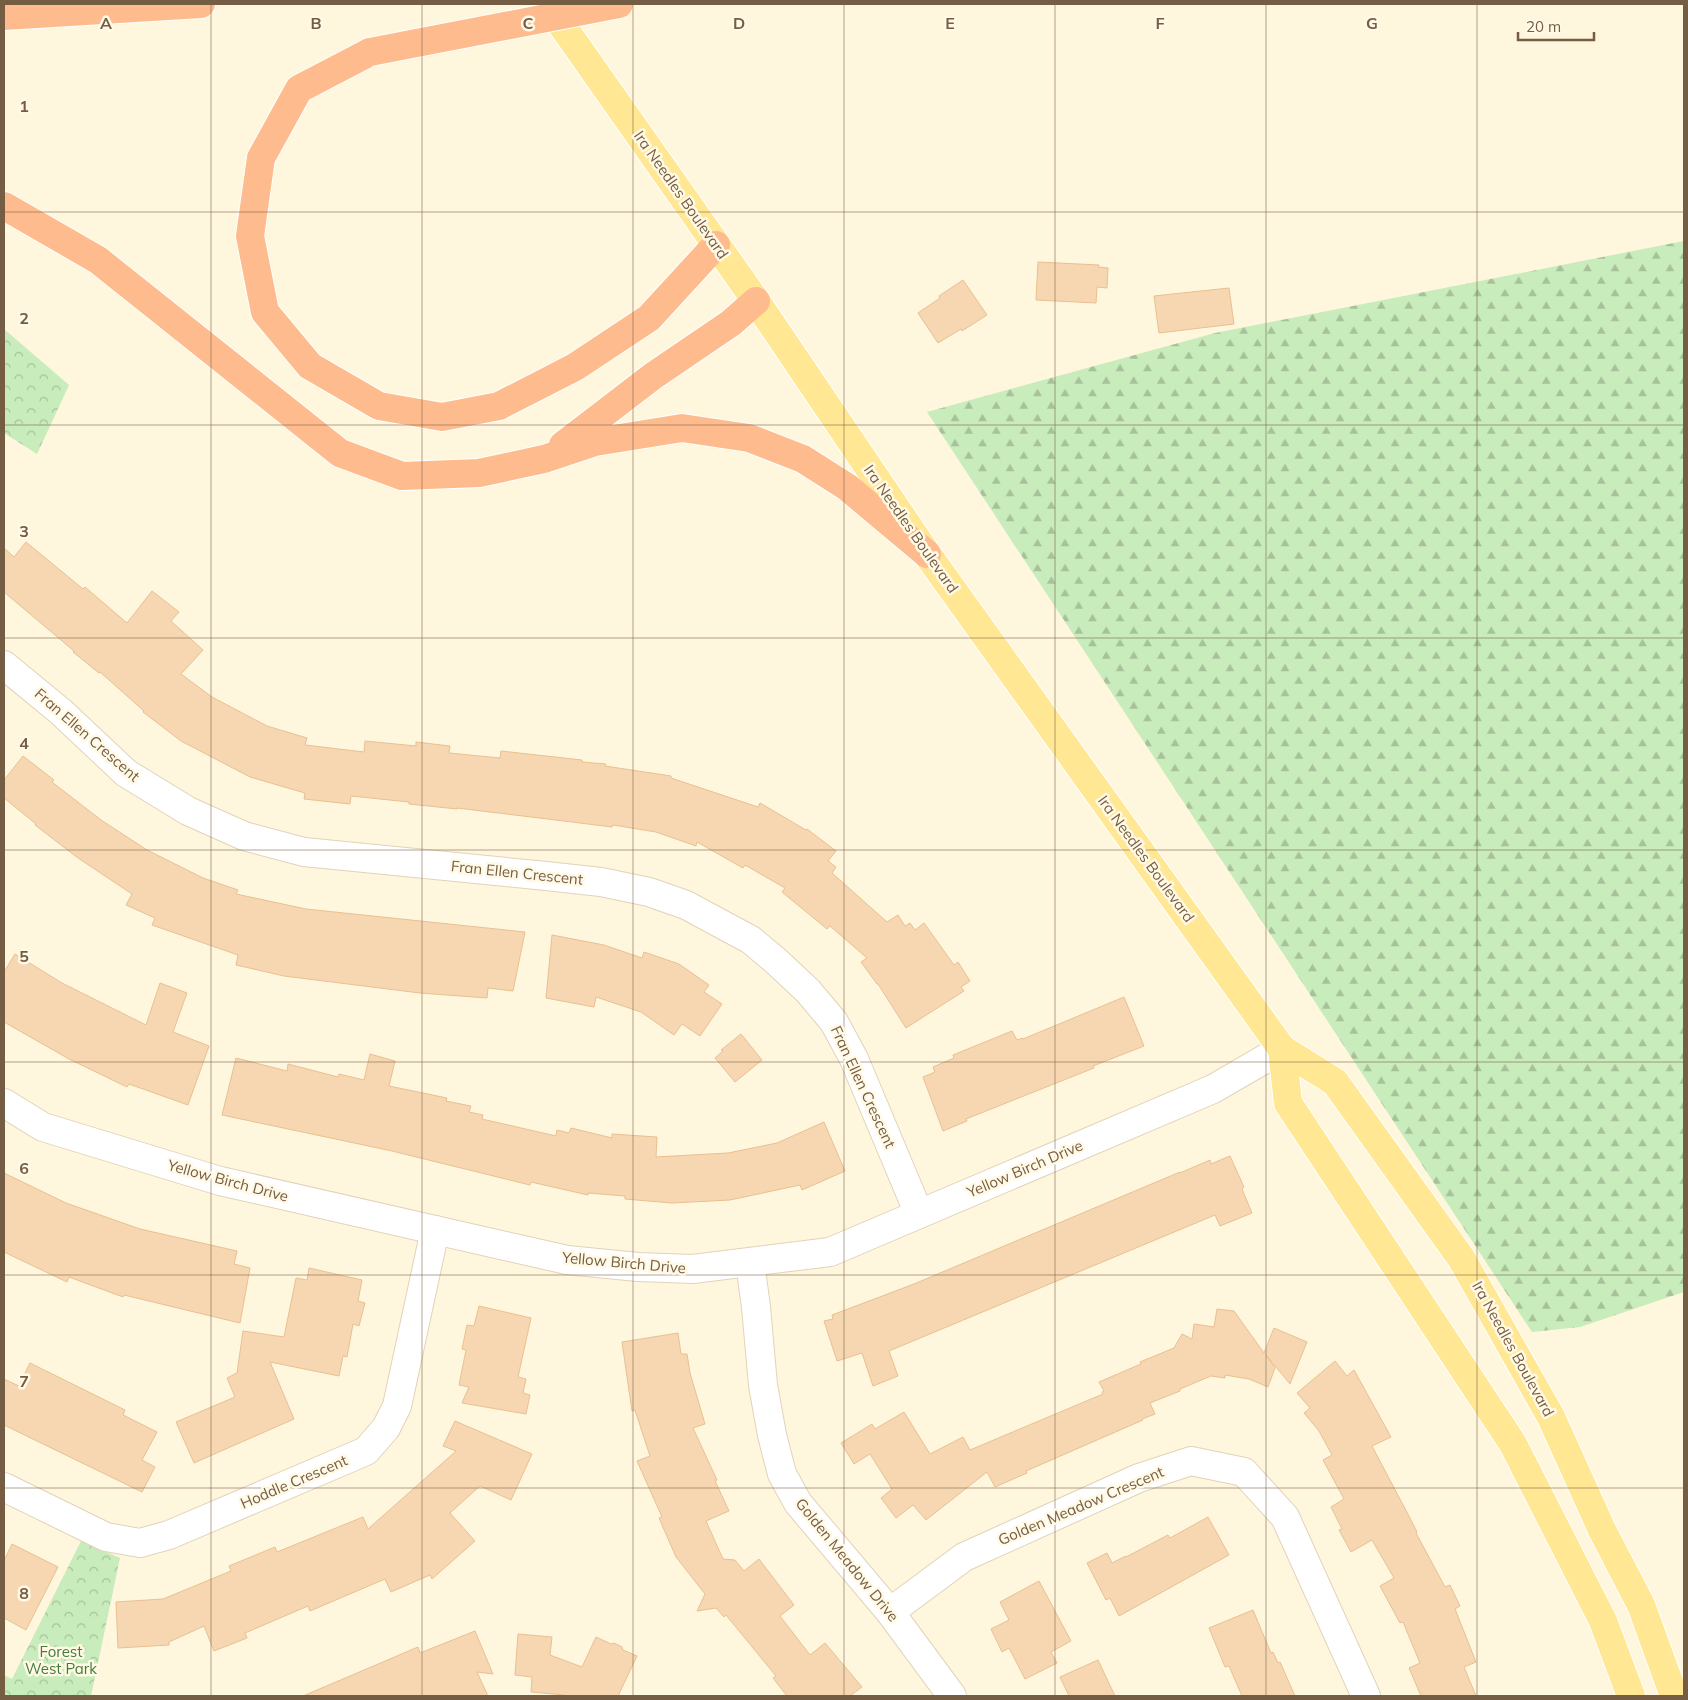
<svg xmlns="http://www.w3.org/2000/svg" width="1688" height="1700" font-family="Mulish,sans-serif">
  <defs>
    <pattern id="forest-firs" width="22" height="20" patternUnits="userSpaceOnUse" patternTransform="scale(1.25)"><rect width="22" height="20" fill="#c8ecbb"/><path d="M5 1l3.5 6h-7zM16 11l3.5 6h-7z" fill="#a7c29a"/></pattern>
    <pattern id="park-crowns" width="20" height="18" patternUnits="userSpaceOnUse" patternTransform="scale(1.25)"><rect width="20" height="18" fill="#c8ecbb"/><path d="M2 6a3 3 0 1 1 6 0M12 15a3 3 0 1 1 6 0" fill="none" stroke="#a7c29a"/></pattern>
  </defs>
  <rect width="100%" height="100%" fill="#fef6dd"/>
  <polygon fill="url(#forest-firs)" points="1684,241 1684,1292 1580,1327 1532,1332 927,412 1215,333"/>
  <g fill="url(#park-crowns)">
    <polygon points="4,329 69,385 37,454 4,433"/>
    <polygon points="81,1541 120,1558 91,1696 4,1696 4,1675 12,1679"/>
  </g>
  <g fill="#f6d7b2" stroke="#e9c092">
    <polygon points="1038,262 1099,265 1098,267 1108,268 1107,288 1097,287 1096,303 1036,300"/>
    <polygon points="963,280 987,315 962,331 961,329 938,343 918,313 940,298 939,296"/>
    <polygon points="1229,288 1234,324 1159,333 1154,296"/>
    <polygon points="26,542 83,589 85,587 127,623 152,591 179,612 171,621 203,650 181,674 212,697 267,726 307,738 305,745 364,752 365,741 416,746 416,742 450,746 449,753 500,758 501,751 582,760 582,762 606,764 605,766 671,776 671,778 758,807 760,803 806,830 807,829 836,851 828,861 836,867 832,873 887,922 898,915 905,926 910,923 915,930 924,923 954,965 958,962 970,981 961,987 964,991 906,1028 878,984 877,984 861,962 867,958 830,926 827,929 782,892 785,888 745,865 743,868 697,842 696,846 656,832 613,825 612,827 572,822 457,808 457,809 409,804 409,802 351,796 350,804 304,799 305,793 250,777 181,741 143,712 144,711 100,672 99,673 73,652 74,651 4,592 4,548 14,557"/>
    <polygon points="23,756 54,780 52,782 101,820 147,850 203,878 238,890 236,894 306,909 525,932 513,991 488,988 487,998 420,993 284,976 236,965 238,955 152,925 155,918 126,905 132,894 78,858 35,825 36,824 4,798 4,780"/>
    <polygon points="552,935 604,945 642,958 644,952 679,964 709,985 704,992 722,1004 700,1036 682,1024 674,1035 641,1012 596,997 594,1007 546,998"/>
    <polygon points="15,954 62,983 146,1025 160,983 187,993 173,1032 209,1046 188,1105 129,1084 127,1087 69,1059 4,1022 4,972"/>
    <polygon points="1124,997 1144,1046 1093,1066 1094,1068 966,1119 967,1121 943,1131 923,1077 935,1072 933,1067 954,1058 953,1055 1012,1031 1017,1040 1023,1038 1023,1039"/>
    <polygon points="741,1034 762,1060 735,1082 715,1058 723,1051 721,1050"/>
    <polygon points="370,1054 395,1061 389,1086 447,1098 446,1101 471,1106 469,1112 483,1115 482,1119 556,1136 557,1130 569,1133 571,1128 612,1138 612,1134 657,1137 656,1157 728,1153 777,1143 824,1122 845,1171 802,1190 800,1185 730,1200 672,1203 625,1199 625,1196 588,1193 588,1195 531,1182 530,1185 392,1151 222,1115 236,1058 287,1071 288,1064 338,1077 339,1074 364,1080"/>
    <polygon points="1230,1156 1244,1187 1242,1189 1252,1213 1220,1226 1215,1215 889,1351 898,1376 873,1386 862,1353 837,1361 824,1321 833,1319 832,1315 914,1284 1180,1172 1180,1173 1210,1160 1211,1164"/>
    <polygon points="4,1173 66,1203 140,1229 237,1251 234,1264 250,1268 240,1323 124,1295 123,1297 69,1277 67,1282 4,1252"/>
    <polygon points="309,1268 362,1280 358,1301 365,1303 359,1326 353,1324 347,1357 343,1356 339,1376 270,1362 294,1419 194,1463 176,1422 235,1397 227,1378 237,1373 243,1331 284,1337 296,1278 307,1280"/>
    <polygon points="479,1306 531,1318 518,1377 526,1379 523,1393 530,1395 526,1414 462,1403 469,1387 459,1385 466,1350 462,1349 467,1325 474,1326"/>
    <polygon points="1217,1309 1234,1311 1264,1353 1274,1328 1307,1342 1290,1384 1266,1355 1275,1368 1268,1387 1249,1379 1225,1375 1225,1378 1211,1376 1180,1389 1180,1391 1150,1403 1155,1414 1142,1419 1143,1420 1026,1471 1027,1473 995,1487 987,1472 926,1520 913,1505 896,1518 881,1498 892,1489 870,1454 854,1464 841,1443 872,1424 875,1429 904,1412 930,1454 963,1437 970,1450 1103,1394 1102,1392 1104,1391 1099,1382 1141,1364 1140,1362 1174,1348 1182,1334 1192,1339 1194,1324 1214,1327"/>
    <polygon points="678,1333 681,1354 687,1354 690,1373 705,1424 693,1428 717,1480 715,1481 729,1511 706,1521 723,1559 735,1560 744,1571 759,1559 794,1605 780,1616 810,1655 825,1643 862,1687 850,1696 787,1696 773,1678 776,1676 726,1615 724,1617 716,1608 697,1611 705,1594 676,1557 659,1518 662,1517 637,1461 650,1456 635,1410 632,1411 622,1342"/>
    <polygon points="1335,1361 1347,1376 1354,1370 1391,1437 1372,1446 1411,1520 1417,1532 1416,1533 1445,1587 1450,1585 1460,1606 1455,1609 1476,1662 1464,1667 1476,1696 1421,1696 1409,1668 1420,1663 1403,1622 1400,1623 1380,1586 1394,1578 1372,1540 1351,1552 1339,1530 1342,1529 1331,1507 1344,1499 1323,1460 1332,1455 1319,1431 1304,1413 1310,1408 1297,1393"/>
    <polygon points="30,1363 125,1410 123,1415 157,1432 142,1460 155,1467 142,1492 4,1425 4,1379 19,1386"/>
    <polygon points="455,1421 532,1454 511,1500 480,1486 450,1513 475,1541 432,1579 430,1575 391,1592 385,1579 310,1611 308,1606 245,1633 247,1638 214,1651 204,1626 169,1642 169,1645 118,1648 116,1602 163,1599 231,1571 229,1566 275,1547 277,1552 363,1517 368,1529 456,1451 443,1446"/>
    <polygon points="1208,1517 1229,1555 1119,1616 1110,1598 1106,1600 1087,1563 1107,1553 1112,1563 1126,1556 1126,1557 1168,1535 1170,1538"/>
    <polygon points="12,1544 58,1567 26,1630 4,1618 4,1561"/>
    <polygon points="1039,1581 1071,1641 1051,1652 1057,1663 1025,1679 1009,1648 1002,1652 991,1629 1009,1620 1000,1602"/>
    <polygon points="1253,1610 1271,1653 1273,1652 1278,1663 1280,1662 1295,1696 1242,1696 1229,1666 1225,1667 1209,1628"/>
    <polygon points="475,1631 493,1674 477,1672 488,1696 303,1696 418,1647 420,1653"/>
    <polygon points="518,1634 552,1637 550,1655 582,1667 596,1637 611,1644 614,1643 622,1647 623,1650 637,1656 618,1696 564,1696 564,1695 531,1692 532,1677 515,1675"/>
    <polygon points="1098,1660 1115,1696 1069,1696 1060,1677"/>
  </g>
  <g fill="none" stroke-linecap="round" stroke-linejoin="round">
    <defs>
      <g id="minor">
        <polyline points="4,665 60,711 126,773 188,811 244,836 304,852 546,876 601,882 649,892 686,905 751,940 776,961 808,991 834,1022 854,1059 919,1214"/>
        <polyline points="4,1103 43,1127 220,1181 567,1260 638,1267 693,1269 830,1252 1213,1089 1282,1049"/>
        <polyline points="750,1263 756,1307 763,1385 772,1435 782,1474 798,1503 890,1612 952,1696"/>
        <polyline points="4,1487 106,1537 140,1543 169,1535 366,1451 386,1428 397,1406 435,1230"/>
        <polyline points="890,1612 964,1557 1139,1478 1191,1461 1244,1472 1285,1517 1366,1696"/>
      </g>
      <g id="major">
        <polyline points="547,4 756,301 927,554 1282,1049 1335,1082 1461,1258 1551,1417 1602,1530 1641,1605 1674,1696"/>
        <polyline points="1282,1049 1288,1103 1513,1444 1603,1621 1631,1696"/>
      </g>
      <g id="highway">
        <polyline points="4,16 201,4"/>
        <polyline points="370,52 299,89 261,158 250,236 265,312 310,366 379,406 442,417 499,406 575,367 649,318 716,245"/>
        <polyline points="4,206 98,260 340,453 402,476 479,473 544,459 595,442 682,428 749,438 803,459 847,487 927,554"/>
        <polyline points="563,445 653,376 731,323 756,301"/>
      </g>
    </defs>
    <use href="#minor" stroke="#e2d3b9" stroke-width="30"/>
    <use href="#major" stroke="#fff" stroke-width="30"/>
    <use href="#highway" stroke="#fff" stroke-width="30"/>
    <use href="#minor" stroke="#fff" stroke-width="28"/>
    <use href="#major" stroke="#ffe793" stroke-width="28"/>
    <use href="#highway" stroke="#febc8e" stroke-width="28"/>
    <defs>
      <polyline id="highway-bridge" points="370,52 619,4"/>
    </defs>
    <use href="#highway-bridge" stroke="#fff" stroke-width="30" stroke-linecap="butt"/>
    <use href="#highway-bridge" stroke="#febc8e" stroke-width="28"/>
  </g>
  <path fill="none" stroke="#755d44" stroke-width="1" stroke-opacity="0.55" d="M211 4V1696M422 4V1696M633 4V1696M844 4V1696M1055 4V1696M1266 4V1696M1477 4V1696M4 212H1684M4 425H1684M4 638H1684M4 850H1684M4 1062H1684M4 1275H1684M4 1488H1684"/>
  <g text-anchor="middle" stroke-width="5" stroke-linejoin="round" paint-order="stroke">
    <g font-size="15" fill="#755d44" stroke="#fff9e5">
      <text transform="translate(681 195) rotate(55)" y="5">Ira Needles Boulevard</text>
      <text transform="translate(911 529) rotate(55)" y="5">Ira Needles Boulevard</text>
      <text transform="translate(87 735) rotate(41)" y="5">Fran Ellen Crescent</text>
      <text transform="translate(1146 859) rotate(54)" y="5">Ira Needles Boulevard</text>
      <text transform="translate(517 873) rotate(6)" y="5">Fran Ellen Crescent</text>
      <text transform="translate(863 1087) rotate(65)" y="5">Fran Ellen Crescent</text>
      <text transform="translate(1025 1169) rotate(-23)" y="5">Yellow Birch Drive</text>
      <text transform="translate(228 1181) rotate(15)" y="5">Yellow Birch Drive</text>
      <text transform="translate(624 1263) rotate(5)" y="5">Yellow Birch Drive</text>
      <text transform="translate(1513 1349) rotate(61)" y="5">Ira Needles Boulevard</text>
      <text transform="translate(294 1482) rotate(-23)" y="5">Hoddle Crescent</text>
      <text transform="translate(1081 1506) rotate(-23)" y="5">Golden Meadow Crescent</text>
      <text transform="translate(847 1560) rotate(51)" y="5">Golden Meadow Drive</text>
    </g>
    <g font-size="15" fill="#447c3b" stroke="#fff9e5">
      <text x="61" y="1657">Forest<tspan x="61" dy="17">West Park</tspan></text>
    </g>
  </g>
  <g font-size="16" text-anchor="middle" font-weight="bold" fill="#755d44" stroke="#fff9e5" stroke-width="5" stroke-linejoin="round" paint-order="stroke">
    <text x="106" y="29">A</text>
    <text x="316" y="29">B</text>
    <text x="528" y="29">C</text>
    <text x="739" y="29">D</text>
    <text x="950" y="29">E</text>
    <text x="1160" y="29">F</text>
    <text x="1372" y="29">G</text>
    <text x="24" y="112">1</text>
    <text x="24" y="324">2</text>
    <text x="24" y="537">3</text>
    <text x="24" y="749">4</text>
    <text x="24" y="962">5</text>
    <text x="24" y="1174">6</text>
    <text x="24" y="1387">7</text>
    <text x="24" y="1599">8</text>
  </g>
  <rect width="1688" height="1700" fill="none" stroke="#755d44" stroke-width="10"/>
  <path d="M1518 32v8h76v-8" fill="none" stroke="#755d44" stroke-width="2.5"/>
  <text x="1526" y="32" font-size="15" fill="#755d44" stroke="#fff9e5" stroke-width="4" paint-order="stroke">20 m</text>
</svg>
